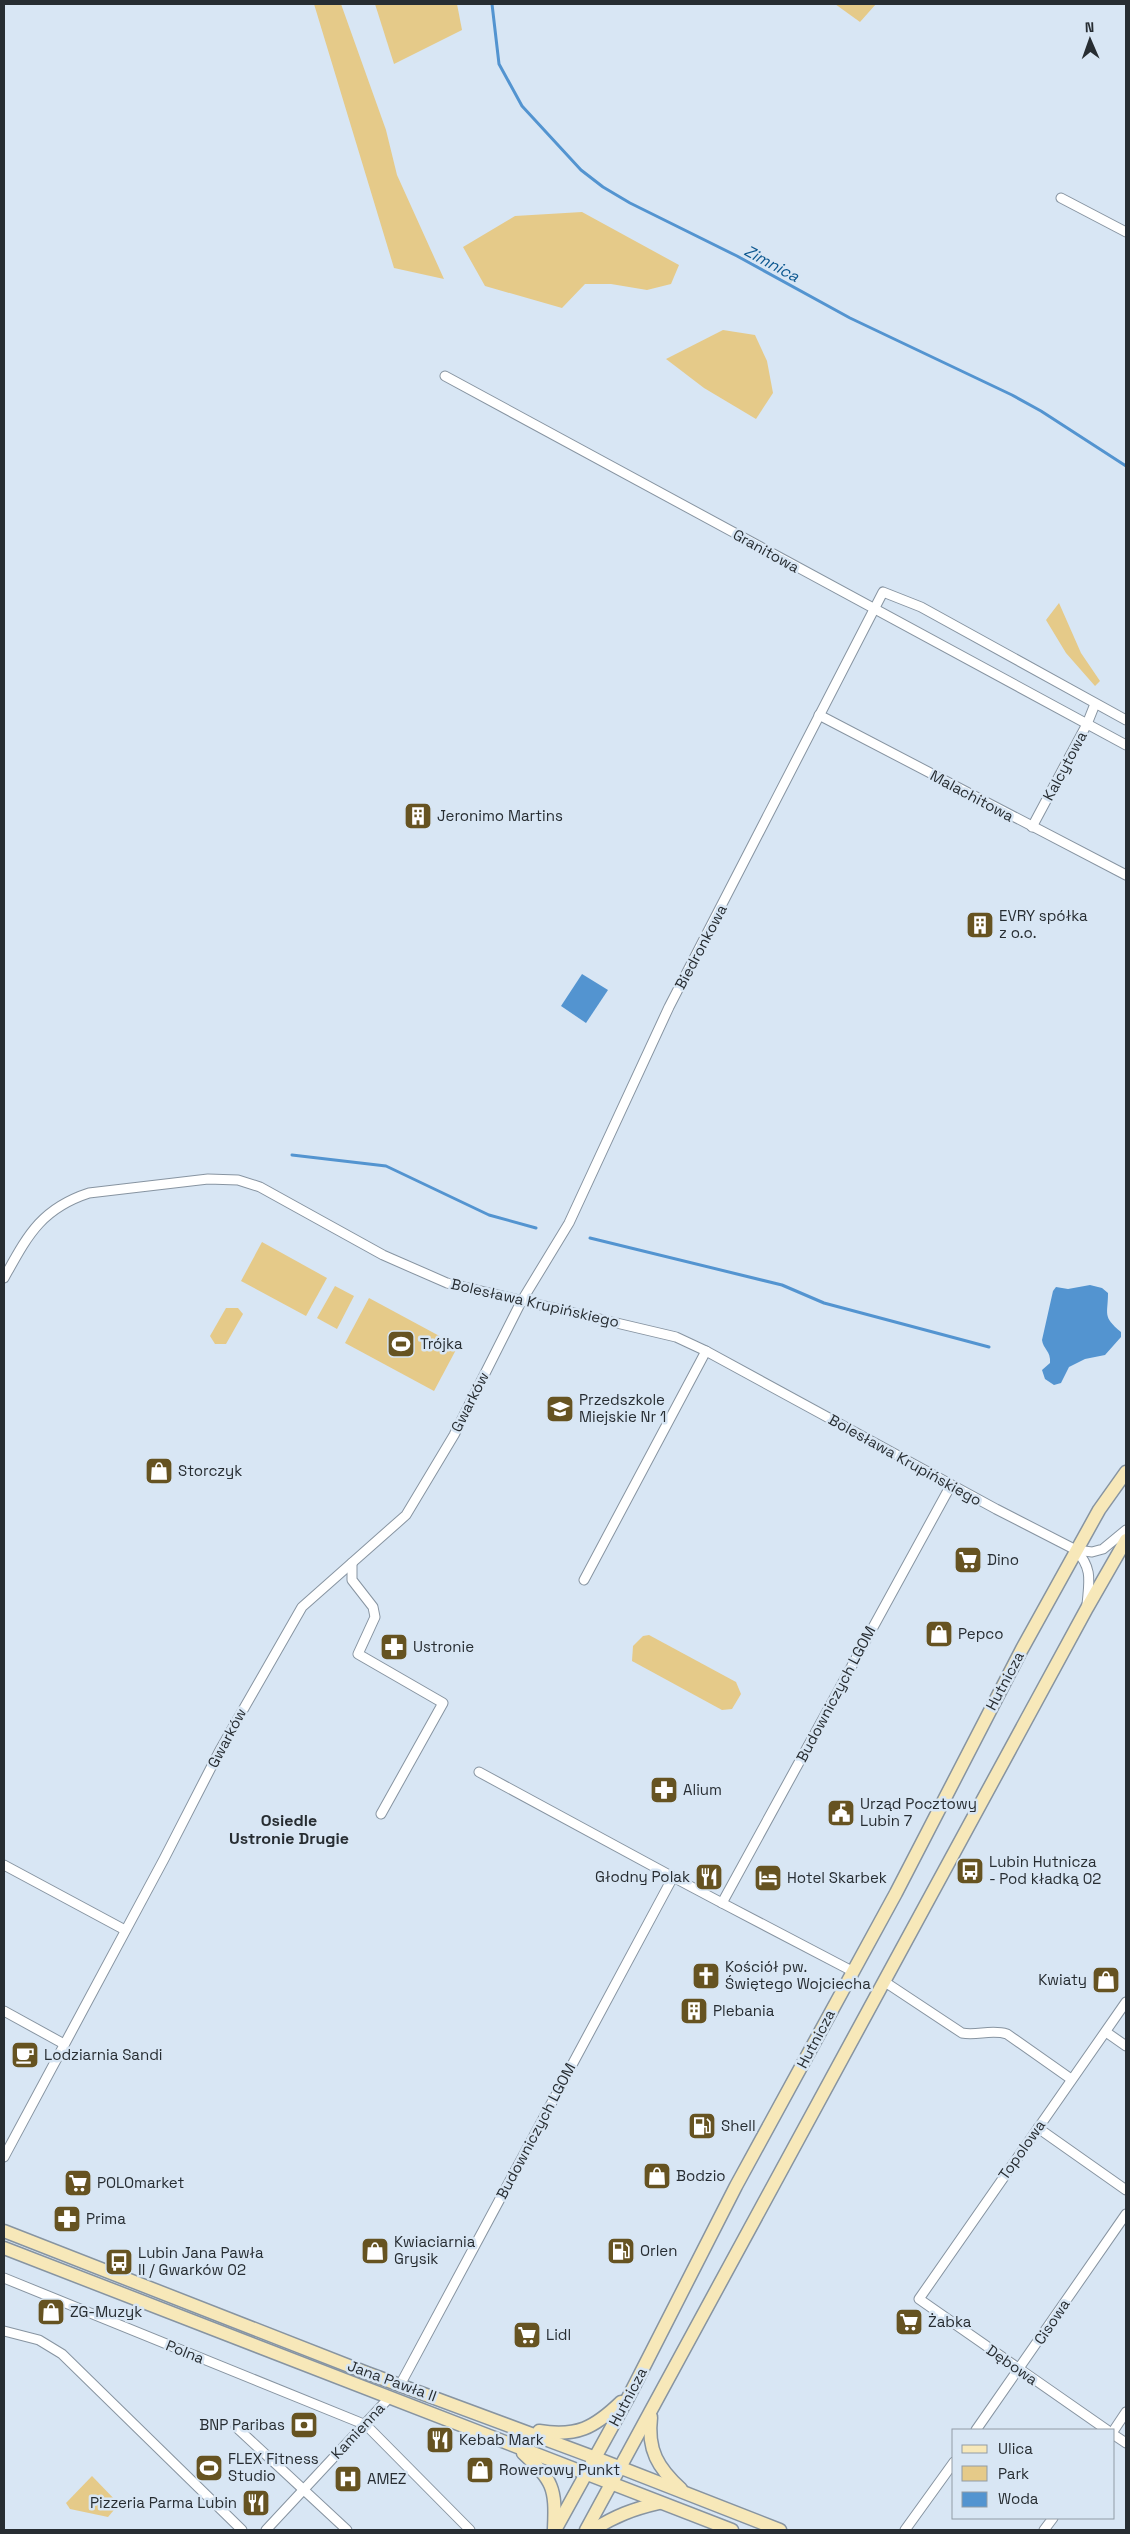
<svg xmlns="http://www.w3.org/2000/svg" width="1130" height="2534" font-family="'Space Grotesk',sans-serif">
  <rect width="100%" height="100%" fill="#d8e6f4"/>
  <g fill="#e5ca89">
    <polygon points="314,4 341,4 386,130 397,175 444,279 394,268"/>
    <polygon points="375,4 457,4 462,30 394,64"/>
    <polygon points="835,4 876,4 860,22"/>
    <polygon points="582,212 679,265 671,284 647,290 611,284 585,284 562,308 485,286 463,247 515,216"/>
    <polygon points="723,330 755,335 767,361 773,393 756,419 704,388 666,359"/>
    <polygon points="1059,603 1081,653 1100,681 1095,686 1066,653 1046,620"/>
    <polygon points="262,1242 327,1278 306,1316 241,1281"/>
    <polygon points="335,1286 354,1296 337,1329 317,1318"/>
    <polygon points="369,1298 458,1346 434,1391 345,1343"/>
    <polygon points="226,1308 238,1308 243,1314 226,1344 215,1344 210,1336"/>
    <polygon points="649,1635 736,1682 741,1694 732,1709 722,1710 632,1661 633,1646 643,1636"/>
    <polygon points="92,2476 119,2504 108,2517 70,2509 66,2503"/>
  </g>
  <g fill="#5394d0">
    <polygon points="582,974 608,990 586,1023 561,1006"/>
    <path d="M1090 1285 1102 1288 1108 1293C1108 1315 1102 1316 1121 1332V1337L1105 1355 1085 1359 1069 1367 1061 1383 1054 1385 1045 1379 1042 1370 1050 1363C1051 1351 1043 1349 1042 1340L1053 1291 1056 1287 1068 1289Z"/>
  </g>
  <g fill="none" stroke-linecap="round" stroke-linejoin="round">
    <g stroke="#5394d0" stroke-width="3">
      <polyline points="492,4 499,64 522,106 581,170 603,187 630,203 737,256 850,318 1012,395 1041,411 1126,466"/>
      <polyline points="292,1155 386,1166 489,1215 536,1228"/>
      <polyline points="590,1238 782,1285 824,1303 989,1347"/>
    </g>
    <defs>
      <g id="street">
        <polyline points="1061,198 1126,232"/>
        <polyline points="445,376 1126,745"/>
        <polyline points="819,715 1126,875"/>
        <polyline points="1032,827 1087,724 1095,704"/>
        <path d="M4 1278C27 1237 40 1209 89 1193L208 1179 238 1180 260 1187 383 1255 447 1283 676 1337 706 1351 996 1509 1076 1550 1092 1552 1103 1549 1126 1530"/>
        <path d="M1076 1550C1093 1569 1089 1581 1087 1605"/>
        <polyline points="352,1563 352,1580 373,1607 375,1617 358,1654 443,1703 381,1814"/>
        <polyline points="584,1580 706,1351"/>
        <polyline points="479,1772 673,1877"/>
        <polyline points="4,1865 125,1930"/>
        <polyline points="722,1903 852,1971"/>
        <path d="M885 1982 962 2033C977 2036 991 2029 1007 2034L1071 2079"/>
        <polyline points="4,2011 64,2044"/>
        <polyline points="1106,2032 1126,2046"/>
        <polyline points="1038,2128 1126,2190"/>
        <polyline points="4,2157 164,1859 220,1750 302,1607 406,1515 454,1435 521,1302 569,1223 669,1007 883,592 921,607 1126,720"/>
        <polyline points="4,2278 366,2425 470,2530"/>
        <polyline points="4,2331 39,2340 62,2354 242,2530"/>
        <polyline points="400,2385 673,1877 722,1903 951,1485"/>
        <polyline points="236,2427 347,2530"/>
        <polyline points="976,2430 1126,2214"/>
        <polyline points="1107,2430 919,2299 1126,2002"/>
        <polyline points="1114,2430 1126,2412"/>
        <polyline points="1114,2435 1126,2443"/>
        <polyline points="266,2530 389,2398"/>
        <polyline points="905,2530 954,2462"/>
        <polyline points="1044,2530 1053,2518"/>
      </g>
      <g id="secondary">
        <polyline points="4,2231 367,2373 596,2458 780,2530"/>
        <polyline points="4,2248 732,2530"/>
        <path d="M651 2417C647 2450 658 2468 681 2489"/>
        <path d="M539 2431C577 2437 594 2428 621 2402"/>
        <path d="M523 2453C553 2481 556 2487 554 2529"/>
        <polyline points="555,2530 629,2396 736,2186 896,1893 1022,1649 1099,1510 1126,1472"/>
        <polyline points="586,2530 1087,1608 1126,1540"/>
        <path d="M593 2530C615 2516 633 2509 659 2503"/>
      </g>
    </defs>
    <use href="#street" stroke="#8794a1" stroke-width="11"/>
    <use href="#secondary" stroke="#8794a1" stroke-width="15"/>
    <use href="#street" stroke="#fff" stroke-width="9"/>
    <use href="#secondary" stroke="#f7e8b9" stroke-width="12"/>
  </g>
  <defs>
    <symbol id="building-square" viewBox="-11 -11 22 22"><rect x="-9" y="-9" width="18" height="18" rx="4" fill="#665321" stroke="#d8e6f4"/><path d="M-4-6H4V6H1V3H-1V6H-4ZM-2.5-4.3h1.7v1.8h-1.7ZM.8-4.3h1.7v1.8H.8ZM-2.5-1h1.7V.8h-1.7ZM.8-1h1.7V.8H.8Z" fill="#fff"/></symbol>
    <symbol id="stadium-square" viewBox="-11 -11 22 22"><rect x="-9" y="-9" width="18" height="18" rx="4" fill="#665321" stroke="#d8e6f4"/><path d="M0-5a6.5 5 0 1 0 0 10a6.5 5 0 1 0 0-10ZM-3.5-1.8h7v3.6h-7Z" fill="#fff"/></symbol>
    <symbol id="school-square" viewBox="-11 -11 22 22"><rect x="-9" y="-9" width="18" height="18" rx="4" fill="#665321" stroke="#d8e6f4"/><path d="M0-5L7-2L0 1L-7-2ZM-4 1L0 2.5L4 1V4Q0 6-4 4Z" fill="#fff"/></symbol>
    <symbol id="shop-square" viewBox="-11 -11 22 22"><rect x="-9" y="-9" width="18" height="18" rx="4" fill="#665321" stroke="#d8e6f4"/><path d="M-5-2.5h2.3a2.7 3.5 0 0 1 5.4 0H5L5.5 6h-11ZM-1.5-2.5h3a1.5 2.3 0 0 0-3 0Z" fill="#fff"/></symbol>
    <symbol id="supermarket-square" viewBox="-11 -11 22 22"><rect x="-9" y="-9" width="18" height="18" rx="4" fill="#665321" stroke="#d8e6f4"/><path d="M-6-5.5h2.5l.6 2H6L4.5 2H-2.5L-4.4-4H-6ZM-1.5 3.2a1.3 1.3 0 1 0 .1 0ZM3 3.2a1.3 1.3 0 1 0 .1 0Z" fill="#fff"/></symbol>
    <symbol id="pharmacy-square" viewBox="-11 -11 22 22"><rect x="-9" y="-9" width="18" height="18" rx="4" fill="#665321" stroke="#d8e6f4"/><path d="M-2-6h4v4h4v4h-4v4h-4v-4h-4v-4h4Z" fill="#fff"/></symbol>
    <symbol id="civic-square" viewBox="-11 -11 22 22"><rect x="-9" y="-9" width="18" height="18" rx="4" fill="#665321" stroke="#d8e6f4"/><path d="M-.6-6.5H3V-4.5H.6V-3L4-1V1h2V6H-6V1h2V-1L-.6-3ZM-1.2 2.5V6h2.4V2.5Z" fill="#fff"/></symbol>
    <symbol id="bus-square" viewBox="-11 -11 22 22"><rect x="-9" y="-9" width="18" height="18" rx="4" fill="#665321" stroke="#d8e6f4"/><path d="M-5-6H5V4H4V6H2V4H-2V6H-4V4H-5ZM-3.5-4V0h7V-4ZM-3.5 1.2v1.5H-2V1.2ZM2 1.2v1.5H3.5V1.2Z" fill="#fff"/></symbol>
    <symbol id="restaurant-square" viewBox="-11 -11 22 22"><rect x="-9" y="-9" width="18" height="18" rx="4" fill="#665321" stroke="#d8e6f4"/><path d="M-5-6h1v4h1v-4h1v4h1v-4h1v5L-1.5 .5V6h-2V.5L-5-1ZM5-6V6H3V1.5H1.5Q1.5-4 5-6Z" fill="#fff"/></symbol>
    <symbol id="hotel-square" viewBox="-11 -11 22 22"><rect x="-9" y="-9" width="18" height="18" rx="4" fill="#665321" stroke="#d8e6f4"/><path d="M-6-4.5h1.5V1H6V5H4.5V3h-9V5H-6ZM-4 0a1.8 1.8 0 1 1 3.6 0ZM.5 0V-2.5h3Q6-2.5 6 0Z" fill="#fff"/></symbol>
    <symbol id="church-square" viewBox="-11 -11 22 22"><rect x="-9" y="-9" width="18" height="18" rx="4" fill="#665321" stroke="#d8e6f4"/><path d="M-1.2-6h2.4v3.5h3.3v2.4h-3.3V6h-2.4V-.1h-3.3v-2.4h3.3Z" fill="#fff"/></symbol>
    <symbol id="cafe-square" viewBox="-11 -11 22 22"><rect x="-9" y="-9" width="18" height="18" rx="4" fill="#665321" stroke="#d8e6f4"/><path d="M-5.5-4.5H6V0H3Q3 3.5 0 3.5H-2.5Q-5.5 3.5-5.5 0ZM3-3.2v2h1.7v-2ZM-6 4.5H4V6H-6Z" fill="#fff"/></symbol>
    <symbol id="fuel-square" viewBox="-11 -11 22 22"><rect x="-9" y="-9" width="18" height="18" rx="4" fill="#665321" stroke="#d8e6f4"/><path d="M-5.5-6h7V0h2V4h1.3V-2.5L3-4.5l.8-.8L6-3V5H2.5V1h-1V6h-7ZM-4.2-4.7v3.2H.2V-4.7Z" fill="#fff"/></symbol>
    <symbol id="bank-square" viewBox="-11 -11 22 22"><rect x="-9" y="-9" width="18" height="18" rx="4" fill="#665321" stroke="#d8e6f4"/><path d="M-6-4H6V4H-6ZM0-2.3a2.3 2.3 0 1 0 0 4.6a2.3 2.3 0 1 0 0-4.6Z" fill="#fff"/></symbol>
    <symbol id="hospital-square" viewBox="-11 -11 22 22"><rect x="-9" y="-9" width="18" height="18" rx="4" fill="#665321" stroke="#d8e6f4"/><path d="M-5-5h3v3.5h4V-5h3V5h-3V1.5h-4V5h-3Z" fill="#fff"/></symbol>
  </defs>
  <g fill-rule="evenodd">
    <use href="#building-square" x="402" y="800" width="32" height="32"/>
    <use href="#building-square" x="964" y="909" width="32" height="32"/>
    <use href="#stadium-square" x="385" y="1328" width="32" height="32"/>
    <use href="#school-square" x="544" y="1393" width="32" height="32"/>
    <use href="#shop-square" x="143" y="1455" width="32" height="32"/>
    <use href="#supermarket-square" x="952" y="1544" width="32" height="32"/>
    <use href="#shop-square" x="923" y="1618" width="32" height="32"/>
    <use href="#pharmacy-square" x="378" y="1631" width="32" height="32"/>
    <use href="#pharmacy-square" x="648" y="1774" width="32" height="32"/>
    <use href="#civic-square" x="825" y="1797" width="32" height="32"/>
    <use href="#bus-square" x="954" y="1855" width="32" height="32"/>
    <use href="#restaurant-square" x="693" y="1861" width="32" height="32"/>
    <use href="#hotel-square" x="752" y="1862" width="32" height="32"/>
    <use href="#church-square" x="690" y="1960" width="32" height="32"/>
    <use href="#shop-square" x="1090" y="1964" width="32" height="32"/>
    <use href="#building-square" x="678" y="1995" width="32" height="32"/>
    <use href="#cafe-square" x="9" y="2039" width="32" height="32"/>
    <use href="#fuel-square" x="686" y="2110" width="32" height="32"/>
    <use href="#shop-square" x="641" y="2160" width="32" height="32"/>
    <use href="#supermarket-square" x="62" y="2167" width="32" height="32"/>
    <use href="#pharmacy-square" x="51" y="2203" width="32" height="32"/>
    <use href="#shop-square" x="359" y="2235" width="32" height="32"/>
    <use href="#fuel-square" x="605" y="2235" width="32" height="32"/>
    <use href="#bus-square" x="103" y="2246" width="32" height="32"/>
    <use href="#shop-square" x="35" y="2296" width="32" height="32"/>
    <use href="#supermarket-square" x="893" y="2306" width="32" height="32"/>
    <use href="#supermarket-square" x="511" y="2319" width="32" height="32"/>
    <use href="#bank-square" x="288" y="2409" width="32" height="32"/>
    <use href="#restaurant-square" x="424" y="2424" width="32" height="32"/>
    <use href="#stadium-square" x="193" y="2452" width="32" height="32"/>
    <use href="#shop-square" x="464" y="2454" width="32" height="32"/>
    <use href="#hospital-square" x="332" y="2463" width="32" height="32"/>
    <use href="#restaurant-square" x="240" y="2487" width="32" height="32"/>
  </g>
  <g text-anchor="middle" stroke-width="5" stroke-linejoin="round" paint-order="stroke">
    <g font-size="15" fill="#272d32" stroke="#d8e6f4">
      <text transform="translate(766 551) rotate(29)" y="5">Granitowa</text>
      <text transform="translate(1065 766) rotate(-62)" y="5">Kalcytowa</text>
      <text transform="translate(972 796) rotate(28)" y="5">Malachitowa</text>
      <text transform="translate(701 947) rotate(-62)" y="5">Biedronkowa</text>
      <text transform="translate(535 1303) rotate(13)" y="5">Bolesława Krupińskiego</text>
      <text transform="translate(470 1402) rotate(-63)" y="5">Gwarków</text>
      <text transform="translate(905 1460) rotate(29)" y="5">Bolesława Krupińskiego</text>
      <text transform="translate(1005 1681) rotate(-62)" y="5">Hutnicza</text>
      <text transform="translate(836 1694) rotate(-62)" y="5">Budowniczych LGOM</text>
      <text transform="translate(227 1738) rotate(-62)" y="5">Gwarków</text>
      <text transform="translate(816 2039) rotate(-62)" y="5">Hutnicza</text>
      <text transform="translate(536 2131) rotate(-62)" y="5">Budowniczych LGOM</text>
      <text transform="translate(1022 2150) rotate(-55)" y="5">Topolowa</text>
      <text transform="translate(1052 2322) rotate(-56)" y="5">Cisowa</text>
      <text transform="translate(185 2352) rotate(22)" y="5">Polna</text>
      <text transform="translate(1012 2365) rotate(35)" y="5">Dębowa</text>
      <text transform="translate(392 2381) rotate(20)" y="5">Jana Pawła II</text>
      <text transform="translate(628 2397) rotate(-62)" y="5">Hutnicza</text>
      <text transform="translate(358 2431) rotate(-47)" y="5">Kamienna</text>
    </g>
    <g font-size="15" fill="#272d32" stroke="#d8e6f4" text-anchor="start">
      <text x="437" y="821">Jeronimo Martins</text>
      <text x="999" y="921">EVRY spółka<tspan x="999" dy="17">z o.o.</tspan></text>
      <text x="420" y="1349">Trójka</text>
      <text x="579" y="1405">Przedszkole<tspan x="579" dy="17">Miejskie Nr 1</tspan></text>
      <text x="178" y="1476">Storczyk</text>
      <text x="987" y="1565">Dino</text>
      <text x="958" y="1639">Pepco</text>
      <text x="413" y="1652">Ustronie</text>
      <text x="683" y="1795">Alium</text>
      <text x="860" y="1809">Urząd Pocztowy<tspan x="860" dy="17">Lubin 7</tspan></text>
      <text x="989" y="1867">Lubin Hutnicza<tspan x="989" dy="17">- Pod kładką 02</tspan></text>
      <text x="690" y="1882" text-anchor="end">Głodny Polak</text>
      <text x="787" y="1883">Hotel Skarbek</text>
      <text x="725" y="1972">Kościół pw.<tspan x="725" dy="17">Świętego Wojciecha</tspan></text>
      <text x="1087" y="1985" text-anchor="end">Kwiaty</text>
      <text x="713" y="2016">Plebania</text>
      <text x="44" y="2060">Lodziarnia Sandi</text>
      <text x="721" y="2131">Shell</text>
      <text x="676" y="2181">Bodzio</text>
      <text x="97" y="2188">POLOmarket</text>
      <text x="86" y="2224">Prima</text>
      <text x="394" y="2247">Kwiaciarnia<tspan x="394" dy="17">Grysik</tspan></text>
      <text x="640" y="2256">Orlen</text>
      <text x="138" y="2258">Lubin Jana Pawła<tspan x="138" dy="17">II / Gwarków 02</tspan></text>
      <text x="70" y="2317">ZG-Muzyk</text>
      <text x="928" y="2327">Żabka</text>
      <text x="546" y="2340">Lidl</text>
      <text x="285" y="2430" text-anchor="end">BNP Paribas</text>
      <text x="459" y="2445">Kebab Mark</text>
      <text x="228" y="2464">FLEX Fitness<tspan x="228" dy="17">Studio</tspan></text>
      <text x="499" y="2475">Rowerowy Punkt</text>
      <text x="367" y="2484">AMEZ</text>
      <text x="237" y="2508" text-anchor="end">Pizzeria Parma Lubin</text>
    </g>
    <g font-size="16" font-style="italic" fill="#0d5890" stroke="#d8e6f4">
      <text transform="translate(772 263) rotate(28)" y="6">Zimnica</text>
    </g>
    <g font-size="16" font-weight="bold" fill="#272d32" stroke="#d8e6f4">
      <text x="289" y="1826">Osiedle<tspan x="289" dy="18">Ustronie Drugie</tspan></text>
    </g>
  </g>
  <rect width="1130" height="2534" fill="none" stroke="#272d32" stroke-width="10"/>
  <rect x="952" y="2429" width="162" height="90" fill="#d8e6f4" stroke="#919ca6"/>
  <rect x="962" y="2445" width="25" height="8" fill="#f7e8b9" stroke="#919ca6"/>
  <text x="998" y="2454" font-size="15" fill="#272d32">Ulica</text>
  <rect x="962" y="2466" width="25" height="15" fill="#e5ca89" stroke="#919ca6"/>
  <text x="998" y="2479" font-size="15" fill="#272d32">Park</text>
  <rect x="962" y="2492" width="25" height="15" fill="#5394d0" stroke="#919ca6"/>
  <text x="998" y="2504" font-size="15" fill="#272d32">Woda</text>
  <g transform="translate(1090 40) rotate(358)" stroke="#d8e6f4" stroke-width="4" paint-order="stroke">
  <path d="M0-4L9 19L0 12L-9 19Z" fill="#272d32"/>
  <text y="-8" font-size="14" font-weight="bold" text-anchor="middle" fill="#272d32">N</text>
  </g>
</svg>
